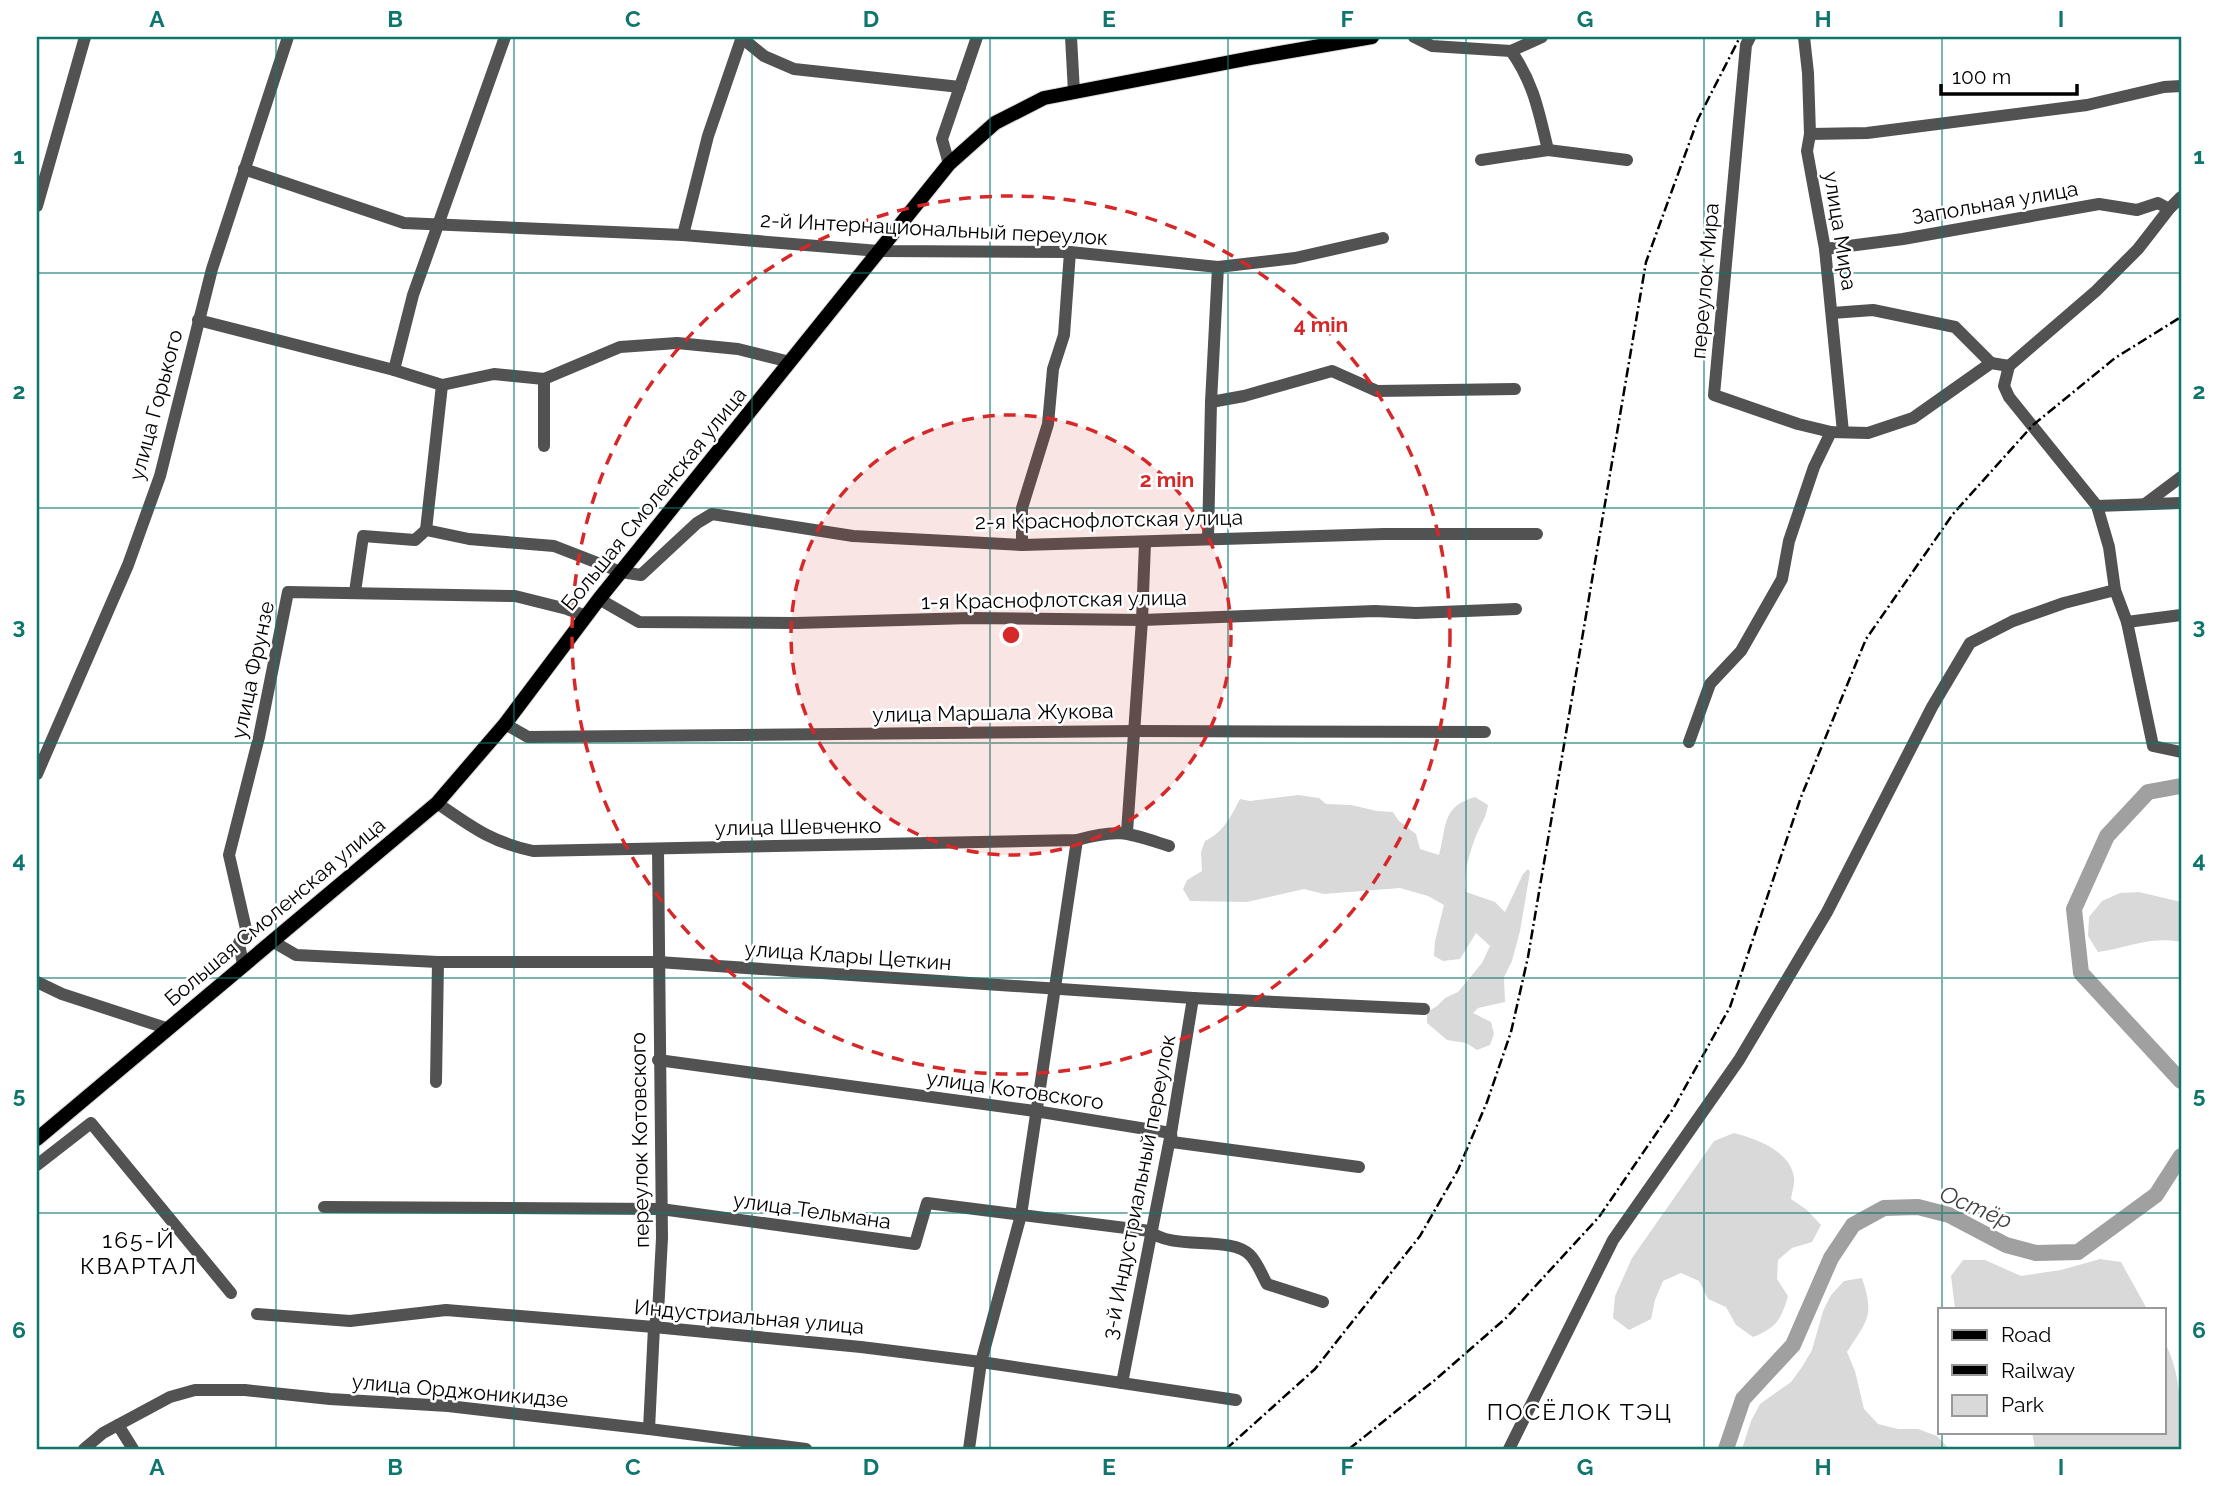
<svg xmlns="http://www.w3.org/2000/svg" width="2218" height="1486" font-family="Raleway,sans-serif">
  <rect width="100%" height="100%" fill="#fff"/>
  <g fill="#d9d9d9">
    <path d="M1298 795 1319 798 1326 804 1351 805 1377 811 1393 812 1398 820 1416 834 1420 849 1439 855C1447 826 1441 807 1475 797L1488 805C1486 816 1483 821 1478 831 1471 847 1462 876 1466 892L1495 902 1505 912 1523 874 1528 869 1530 872 1520 931 1512 961 1504 977 1505 1002 1478 1008 1473 1013 1491 1022 1494 1034 1490 1045 1477 1050 1466 1043 1447 1040 1427 1023V1012L1437 1006 1445 998 1458 992 1482 963 1490 946 1476 933 1460 959 1443 961 1434 956 1435 941 1444 905 1428 896 1400 888 1324 894 1304 889 1247 902 1190 901 1183 889 1187 880 1202 871 1201 852 1205 841C1224 832 1231 816 1240 799L1250 801Z"/>
    <path d="M2139 892 2181 902V942C2151 936 2128 948 2098 952L2088 936 2089 917 2102 901 2120 893Z"/>
    <path d="M1734 1133C1757 1139 1790 1151 1794 1177 1795 1184 1792 1192 1791 1199L1807 1210 1821 1225 1812 1242 1792 1248 1778 1260 1777 1279 1788 1296C1781 1320 1776 1328 1753 1337L1736 1325 1726 1307 1708 1299 1699 1281 1681 1273 1663 1281 1655 1300 1651 1319 1629 1330 1613 1318 1615 1296 1632 1258 1714 1141Z"/>
    <polygon points="2100,1259 2121,1262 2147,1309 1955,1309 1951,1276 1963,1260 1985,1260 2021,1276 2061,1270"/>
    <path d="M1862 1278C1875 1317 1867 1320 1847 1352L1855 1371 1864 1409 1878 1424 1898 1429H1918L1937 1436 1949 1449H1742L1751 1421 1760 1404 1791 1382 1802 1367 1812 1350 1823 1311 1831 1295 1844 1281Z"/>
    <path d="M2164 1341C2182 1374 2181 1412 2181 1449H2035L2032 1432H2164Z"/>
  </g>
  <g fill="none" stroke-linecap="round" stroke-linejoin="round">
    <g stroke="#a0a0a0" stroke-width="16">
      <polyline points="2181,786 2148,792 2107,836 2074,909 2081,973 2181,1081"/>
      <polyline points="1726,1449 1743,1399 1793,1345 1831,1258 1853,1225 1884,1208 1918,1207 1949,1215 2006,1245 2036,1253 2078,1252 2156,1195 2181,1156"/>
    </g>
    <defs>
      <polyline id="major" points="37,1139 437,803 505,724 599,599 949,164 995,123 1044,98 1251,58 1372,37"/>
    </defs>
    <use href="#major" stroke="#dbdbdb" stroke-width="16"/>
    <g stroke="#525252" stroke-width="12">
      <polyline points="1071,37 1074,92"/>
      <polyline points="1414,37 1432,46 1511,51 1542,37"/>
      <polyline points="1750,37 1746,45 1714,395 1798,424 1831,432 1868,433 1913,418 1991,363 2009,366"/>
      <polyline points="1804,37 1808,73 1810,134 1807,151 1825,249 1843,432"/>
      <polyline points="742,38 764,56 794,69 960,87"/>
      <path d="M1511 51C1534 83 1539 113 1548 150"/>
      <polyline points="1810,134 1867,133 2087,105 2164,87 2181,86"/>
      <polyline points="1481,160 1548,150 1627,160"/>
      <polyline points="949,164 942,139 977,37"/>
      <polyline points="244,169 404,223 683,235 879,251 1070,252 1218,267 1295,258 1383,238"/>
      <polyline points="2181,197 2169,209 2138,249 2096,291 2009,366 2004,386 2009,397 2097,506 2109,547 2115,590 2127,622 2153,746 2181,752"/>
      <polyline points="37,206 85,37"/>
      <polyline points="683,235 708,136 742,37"/>
      <polyline points="1825,249 1903,239 2099,204 2137,210 2158,203 2169,209"/>
      <polyline points="1832,313 1873,310 1955,327 1991,363"/>
      <polyline points="198,320 394,370 442,385 494,374 544,379 620,347 677,343 738,349 790,362"/>
      <polyline points="394,370 413,295 505,37"/>
      <polyline points="544,379 544,446"/>
      <polyline points="1211,402 1244,396 1332,371 1377,391 1515,389"/>
      <polyline points="2145,504 2181,477"/>
      <polyline points="2097,506 2181,503"/>
      <polyline points="426,530 442,385"/>
      <polyline points="1208,539 1211,402 1218,267"/>
      <polyline points="1022,545 1022,508 1048,424 1053,369 1064,335 1070,252"/>
      <polyline points="355,592 363,536 415,540 426,530 469,539 554,546 621,572 641,575 697,523 712,514 853,536 1022,545 1384,534 1537,534"/>
      <polyline points="599,599 639,622 796,623 971,618 1142,620 1375,611 1416,613 1516,609"/>
      <polyline points="2127,622 2181,615"/>
      <polyline points="505,724 528,737 1135,731 1485,732"/>
      <polyline points="1689,742 1710,684 1741,651 1782,579 1789,541 1814,467 1831,432"/>
      <polyline points="37,774 128,565 160,476 212,269 288,37"/>
      <path d="M437 803C472 827 491 842 533 851L1077 840C1120 828 1128 833 1169 846"/>
      <polyline points="1127,832 1142,620 1145,543"/>
      <polyline points="272,941 296,955 438,962 658,962 1193,998 1424,1009"/>
      <polyline points="243,965 239,943 246,929 229,855 259,737 288,592 515,596 567,609 586,616"/>
      <polyline points="37,982 62,994 169,1029"/>
      <polyline points="658,1060 1035,1111 1171,1133 1172,1142 1359,1167"/>
      <polyline points="436,1082 438,962"/>
      <polyline points="37,1165 91,1123 231,1293"/>
      <path d="M324 1207 661 1209 915 1244 927 1203 1150 1231C1171 1251 1231 1235 1250 1255 1257 1262 1262 1275 1267 1284L1323 1302"/>
      <polyline points="257,1314 350,1321 446,1310 654,1327 861,1347 981,1362 1236,1400"/>
      <polyline points="1122,1383 1171,1133 1193,998"/>
      <polyline points="118,1425 133,1449"/>
      <polyline points="649,1429 654,1327 658,1313 662,1238 658,849"/>
      <polyline points="84,1449 103,1433 170,1397 195,1390 245,1390 330,1399 448,1406 649,1429 806,1449"/>
      <polyline points="969,1449 981,1362 1021,1215 1077,840"/>
      <polyline points="1509,1449 1613,1240 1739,1060 1827,912 1932,707 1970,643 2013,621 2064,603 2115,590"/>
    </g>
    <use href="#major" stroke="#000" stroke-width="14"/>
    <g stroke="#000" stroke-width="2.5" stroke-dasharray="10 3.5 2 3.5" stroke-linecap="butt">
      <polyline points="1226,1449 1315,1369 1420,1236 1458,1170 1487,1102 1511,1032 1528,957 1646,262 1698,119 1740,37"/>
      <polyline points="1349,1449 1435,1380 1506,1318 1599,1217 1673,1109 1730,1007 1801,797 1866,639 1953,514 2033,425 2115,358 2181,317"/>
    </g>
  </g>
  <path fill="none" stroke="#0f766e" stroke-width="2" stroke-opacity="0.55" d="M276 37V1449M514 37V1449M752 37V1449M990 37V1449M1228 37V1449M1466 37V1449M1704 37V1449M1942 37V1309M37 273H2181M37 508H2181M37 743H2181M37 978H2181M37 1213H2181M1942 1432V1449"/>
  <circle cx="1011" cy="635" r="220" fill="#d62828" fill-opacity=".12"/>
  <g fill="none" stroke="#d62828" stroke-width="3.5" stroke-dasharray="12 9">
    <circle cx="1011" cy="635" r="220"/>
    <circle cx="1011" cy="635" r="439"/>
  </g>
  <g text-anchor="middle" stroke-width="5" stroke-linejoin="round" paint-order="stroke">
    <g font-size="21" fill="#000" stroke="#fff">
      <text transform="translate(1995 203) rotate(-10)" y="7">Запольная улица</text>
      <text transform="translate(934 229) rotate(3)" y="7">2-й Интернациональный переулок</text>
      <text transform="translate(1840 231) rotate(81)" y="7">улица Мира</text>
      <text transform="translate(1705 281) rotate(-85)" y="7">переулок Мира</text>
      <text transform="translate(156 405) rotate(-75)" y="7">улица Горького</text>
      <text transform="translate(654 499) rotate(-51)" y="7">Большая Смоленская улица</text>
      <text transform="translate(1109 520) rotate(-1)" y="7">2-я Краснофлотская улица</text>
      <text transform="translate(1054 600) rotate(-1)" y="7">1-я Краснофлотская улица</text>
      <text transform="translate(253 670) rotate(-78)" y="7">улица Фрунзе</text>
      <text transform="translate(993 713) rotate(-1)" y="7">улица Маршала Жукова</text>
      <text transform="translate(798 827) rotate(-1)" y="7">улица Шевченко</text>
      <text transform="translate(275 912) rotate(-40)" y="7">Большая Смоленская улица</text>
      <text transform="translate(848 956) rotate(4)" y="7">улица Клары Цеткин</text>
      <text transform="translate(1015 1090) rotate(8)" y="7">улица Котовского</text>
      <text transform="translate(640 1140) rotate(-91)" y="7">переулок Котовского</text>
      <text transform="translate(1139 1187) rotate(-79)" y="7">3-й Индустриальный переулок</text>
      <text transform="translate(812 1211) rotate(8)" y="7">улица Тельмана</text>
      <text transform="translate(749 1317) rotate(5)" y="7">Индустриальная улица</text>
      <text transform="translate(460 1391) rotate(5)" y="7">улица Орджоникидзе</text>
    </g>
    <g font-size="23" font-style="italic" fill="#414141" stroke="#fff">
      <text transform="translate(1976 1207) rotate(23)" y="8">Остёр</text>
    </g>
    <g font-size="23" letter-spacing="2" fill="#000" stroke="#fff">
      <text x="139" y="1248">165-Й<tspan x="139" dy="26">КВАРТАЛ</tspan></text>
      <text x="1580" y="1420">ПОСЁЛОК ТЭЦ</text>
    </g>
  </g>
  <circle cx="1011" cy="635" r="10" fill="#d62828" stroke="#fff" stroke-width="3.5"/>
  <g font-size="21" text-anchor="middle" font-weight="bold" fill="#d62828" stroke="#fff" stroke-width="5" stroke-linejoin="round" paint-order="stroke">
    <text x="1321" y="332">4 min</text>
    <text x="1167" y="487">2 min</text>
  </g>
  <rect width="2218" height="1486" fill="none" stroke="#ffffff" stroke-width="77"/>
  <rect x="1938" y="1308" width="228" height="126" fill="#ffffff" stroke="#999999" stroke-width="2"/>
  <rect x="1952" y="1330" width="35" height="10" fill="#000000" stroke="#999999" stroke-width="2"/>
  <text x="2001" y="1342" font-size="21" fill="#000000">Road</text>
  <rect x="1952" y="1365" width="35" height="10" fill="#000000" stroke="#999999" stroke-width="2"/>
  <text x="2001" y="1378" font-size="21" fill="#000000">Railway</text>
  <rect x="1952" y="1395" width="35" height="21" fill="#d9d9d9" stroke="#999999" stroke-width="2"/>
  <text x="2001" y="1412" font-size="21" fill="#000000">Park</text>
  <path d="M1941 84v10h136v-10" fill="none" stroke="#000000" stroke-width="3.5"/>
  <text x="1952" y="84" font-size="21" fill="#000000" stroke="#ffffff" stroke-width="5" paint-order="stroke">100 m</text>
  <rect x="38" y="38" width="2142" height="1410" fill="none" stroke="#0f766e" stroke-width="2.5"/>
  <g font-size="23" text-anchor="middle" font-weight="bold" fill="#0f766e">
    <text x="157" y="27">A</text>
    <text x="395" y="27">B</text>
    <text x="633" y="27">C</text>
    <text x="871" y="27">D</text>
    <text x="1109" y="27">E</text>
    <text x="1347" y="27">F</text>
    <text x="1585" y="27">G</text>
    <text x="1823" y="27">H</text>
    <text x="2061" y="27">I</text>
    <text x="19" y="164">1</text>
    <text x="2199" y="164">1</text>
    <text x="19" y="399">2</text>
    <text x="2199" y="399">2</text>
    <text x="19" y="634">3</text>
    <text x="2199" y="634">3</text>
    <text x="19" y="868">4</text>
    <text x="2199" y="868">4</text>
    <text x="19" y="1103">5</text>
    <text x="2199" y="1103">5</text>
    <text x="19" y="1338">6</text>
    <text x="2199" y="1338">6</text>
    <text x="157" y="1475">A</text>
    <text x="395" y="1475">B</text>
    <text x="633" y="1475">C</text>
    <text x="871" y="1475">D</text>
    <text x="1109" y="1475">E</text>
    <text x="1347" y="1475">F</text>
    <text x="1585" y="1475">G</text>
    <text x="1823" y="1475">H</text>
    <text x="2061" y="1475">I</text>
  </g>
</svg>
